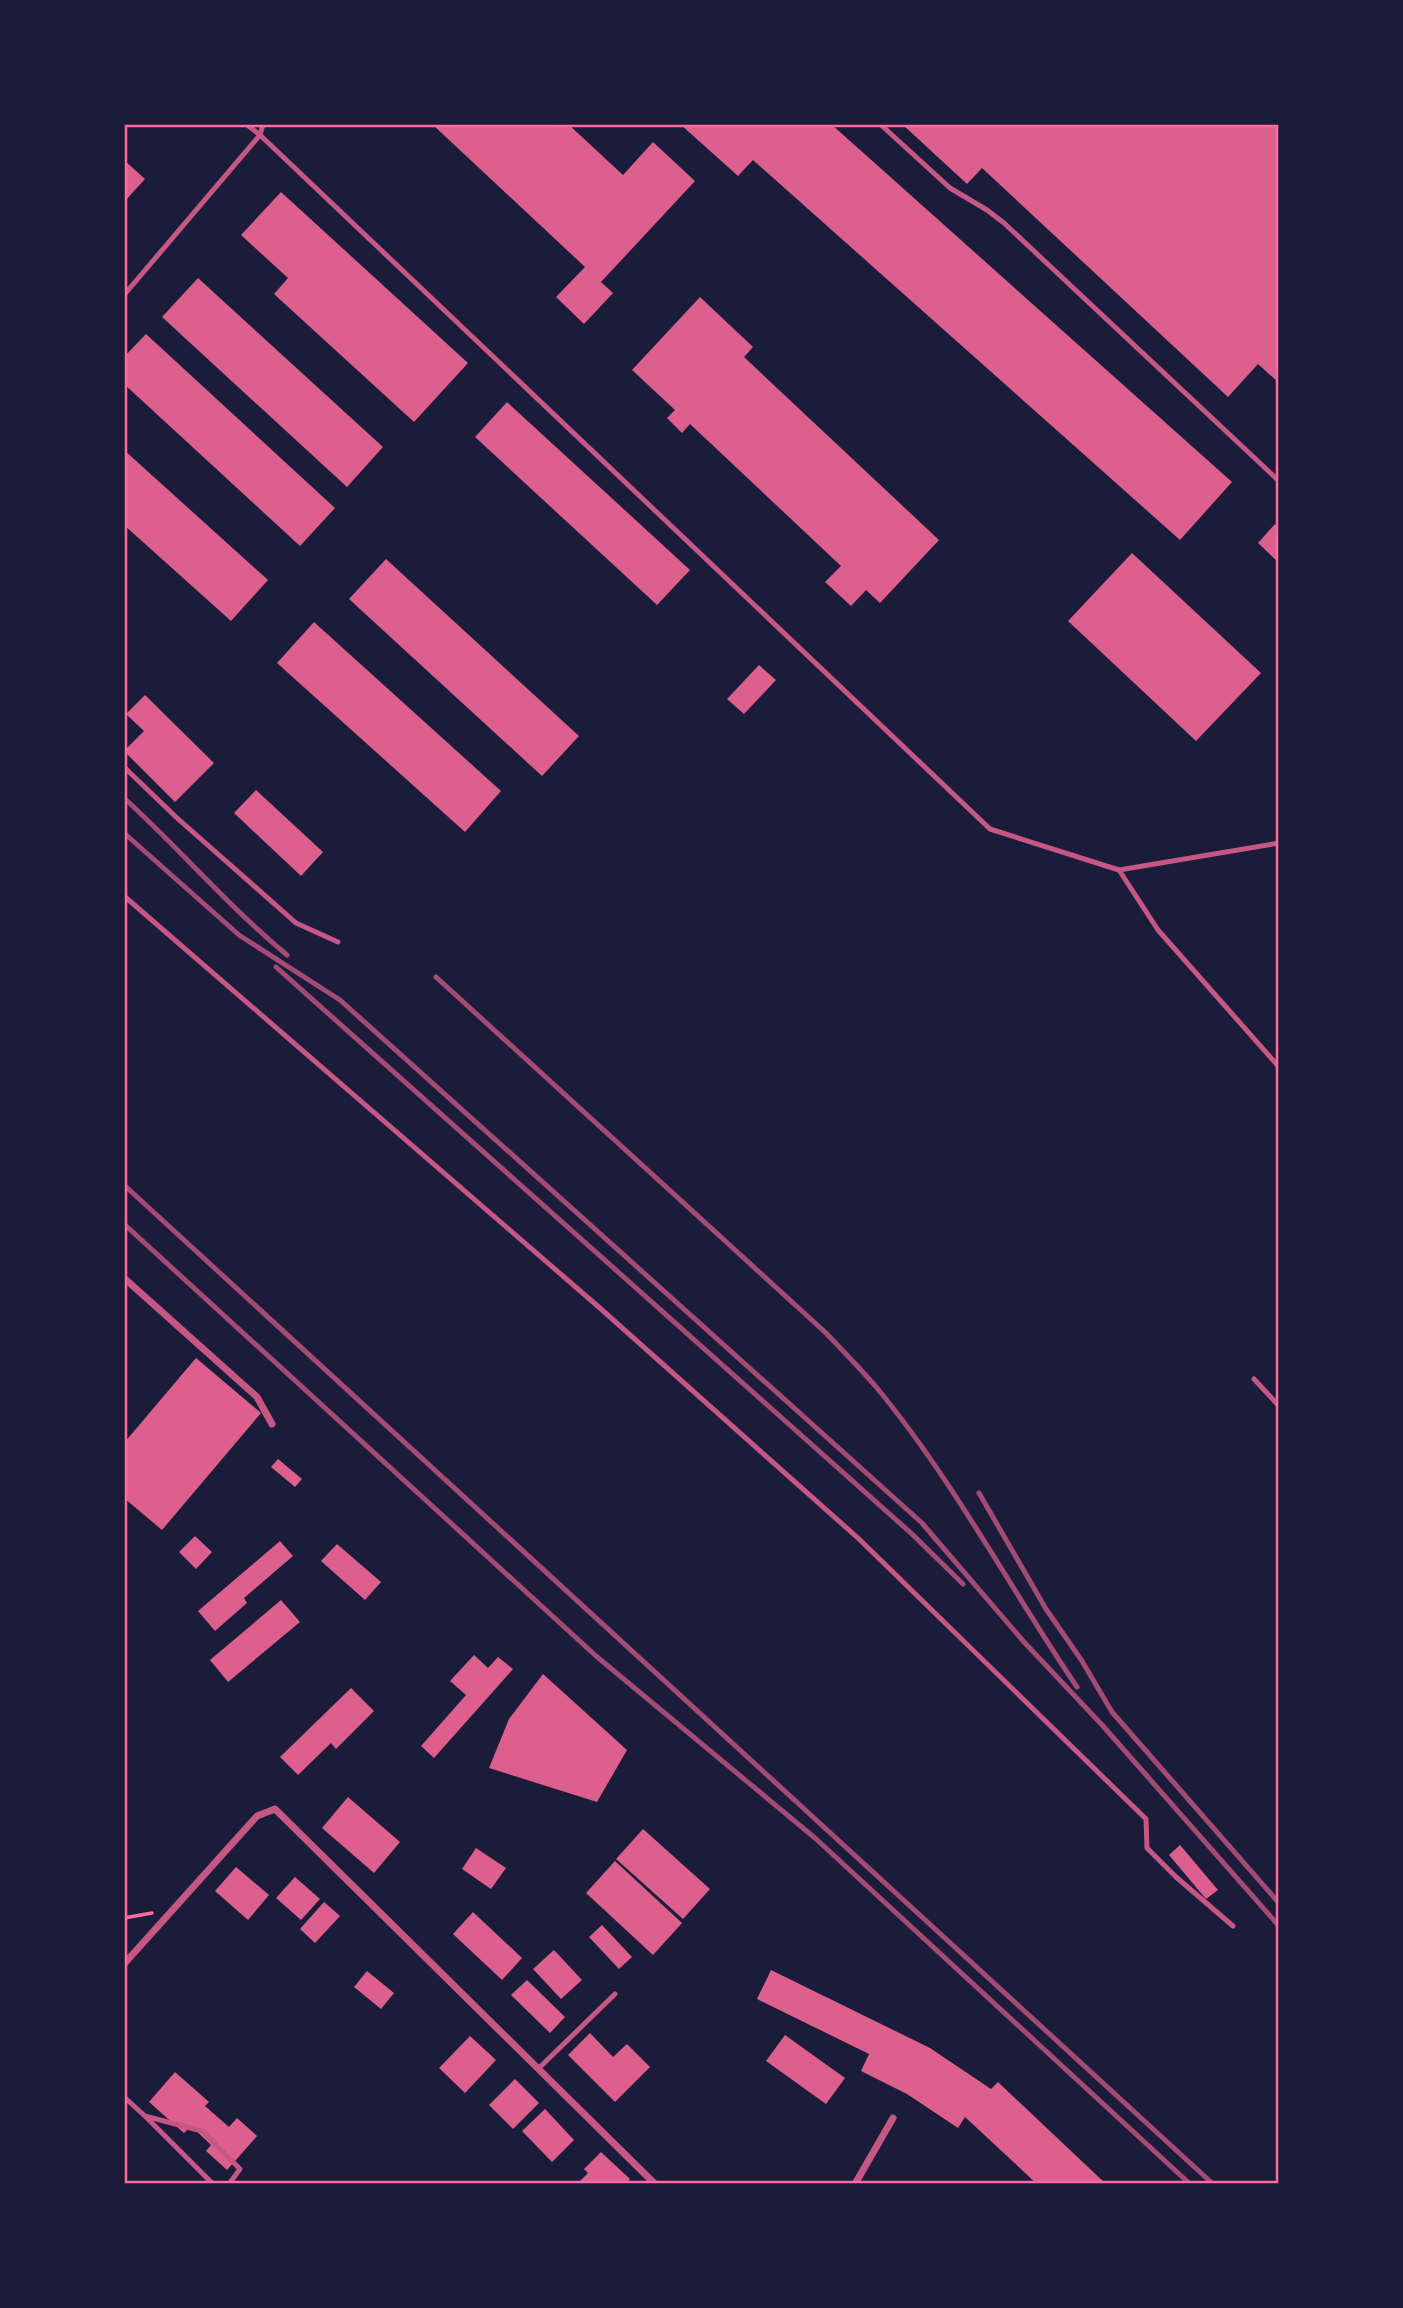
<svg xmlns="http://www.w3.org/2000/svg" width="1403" height="2308" font-family="'Sofia Sans Condensed',sans-serif">
  <rect width="100%" height="100%" fill="#1b1b3a"/>
  <g fill="#dd5f8e">
    <polygon points="432,124 568,124 623,175 653,142 695,181 601,282 613,293 584,324 556,297 585,267"/>
    <polygon points="680,124 831,124 1232,482 1180,540 753,160 738,176"/>
    <polygon points="902,124 1279,124 1279,383 1258,364 1228,397 982,168 967,184"/>
    <polygon points="124,160 145,179 124,202"/>
    <polygon points="281,192 468,363 414,422 274,294 288,278 241,235"/>
    <polygon points="198,278 383,447 347,487 162,317"/>
    <polygon points="700,297 753,347 744,357 939,540 880,603 866,590 851,606 825,582 841,566 690,424 682,433 667,418 675,410 632,370"/>
    <polygon points="146,334 335,508 300,546 124,384 124,357"/>
    <polygon points="507,402 690,570 657,605 475,437"/>
    <polygon points="124,450 268,580 231,621 124,525"/>
    <polygon points="1275,524 1279,527 1279,563 1258,543"/>
    <polygon points="1132,553 1261,673 1196,741 1068,621"/>
    <polygon points="386,559 579,736 542,776 349,599"/>
    <polygon points="314,622 501,791 465,832 277,663"/>
    <polygon points="759,665 776,680 744,714 727,699"/>
    <polygon points="145,695 214,763 175,802 124,751 144,731 126,714"/>
    <polygon points="256,790 323,852 301,876 234,813"/>
    <polygon points="196,1358 261,1413 162,1530 124,1498 124,1443"/>
    <polygon points="278,1459 302,1479 295,1487 271,1467"/>
    <polygon points="195,1536 212,1552 196,1569 179,1552"/>
    <polygon points="280,1541 293,1556 244,1598 247,1603 215,1631 198,1611"/>
    <polygon points="337,1544 381,1582 365,1600 321,1561"/>
    <polygon points="281,1600 300,1622 228,1682 210,1660"/>
    <polygon points="474,1655 488,1668 498,1657 513,1669 434,1758 421,1746 466,1695 450,1681"/>
    <polygon points="543,1674 627,1750 597,1802 489,1768 509,1719"/>
    <polygon points="351,1688 374,1711 336,1749 331,1743 298,1775 280,1757"/>
    <polygon points="348,1797 400,1842 374,1873 322,1828"/>
    <polygon points="643,1829 710,1889 683,1919 616,1859"/>
    <polygon points="1180,1845 1218,1890 1206,1899 1169,1855"/>
    <polygon points="476,1848 506,1868 491,1889 462,1869"/>
    <polygon points="615,1861 682,1923 653,1955 586,1893"/>
    <polygon points="236,1867 269,1895 248,1920 215,1891"/>
    <polygon points="295,1877 320,1899 301,1920 276,1898"/>
    <polygon points="324,1902 340,1916 315,1943 300,1929"/>
    <polygon points="473,1912 522,1958 502,1980 453,1934"/>
    <polygon points="602,1925 632,1957 619,1969 589,1937"/>
    <polygon points="554,1950 582,1980 561,1999 533,1969"/>
    <polygon points="771,1970 930,2048 991,2089 998,2082 1106,2184 1037,2184 965,2117 958,2128 907,2094 861,2071 869,2054 757,1999"/>
    <polygon points="367,1971 394,1993 381,2009 354,1987"/>
    <polygon points="527,1980 565,2017 550,2033 511,1995"/>
    <polygon points="590,2033 613,2057 627,2044 650,2067 615,2102 568,2055"/>
    <polygon points="785,2035 845,2078 826,2104 766,2061"/>
    <polygon points="470,2036 496,2060 465,2093 439,2068"/>
    <polygon points="175,2072 209,2102 205,2106 229,2127 237,2118 257,2136 227,2170 206,2151 211,2145 191,2126 184,2133 149,2102"/>
    <polygon points="515,2079 539,2103 513,2129 489,2105"/>
    <polygon points="545,2109 574,2140 552,2162 522,2131"/>
    <polygon points="601,2152 630,2179 625,2184 577,2184 588,2173 584,2169"/>
  </g>
  <g fill="none" stroke-linecap="round" stroke-linejoin="round">
    <polyline stroke="#ff6b9d" stroke-width="3.5" points="124,1918 152,1913"/>
    <g stroke="#c65784" stroke-width="5">
      <polyline points="246,124 260,135 990,829 1119,870 1279,843"/>
      <polyline points="880,124 950,188 987,210 1004,223 1279,481"/>
      <polyline points="124,295 260,135 263,124"/>
      <polyline points="124,767 177,818 296,923 338,942"/>
      <polyline points="1119,870 1158,930 1279,1067"/>
      <polyline points="124,896 601,1309 859,1539 1146,1819 1147,1848 1176,1877 1233,1926"/>
      <polyline points="1254,1379 1279,1406"/>
      <polyline points="539,2068 615,1994"/>
      <polyline points="124,2097 145,2116 202,2131 240,2169 229,2184"/>
      <polyline points="146,2117 213,2184"/>
    </g>
    <g stroke="#c65784" stroke-width="7">
      <polyline points="124,1278 257,1397 272,1424"/>
      <polyline points="124,1964 257,1816 275,1809 655,2184"/>
      <polyline points="855,2184 893,2118"/>
    </g>
    <g stroke="#a44b75" stroke-width="5">
      <path d="M124 798C180 849 229 907 287 955"/>
      <polyline points="124,833 239,935 340,1000 922,1523 1024,1642 1103,1726 1279,1926"/>
      <polyline points="276,967 912,1534 963,1584"/>
      <path d="M436 977 826 1333C843 1351 861 1369 877 1388 953 1480 1010 1588 1077 1687"/>
      <polyline points="124,1185 1213,2184"/>
      <polyline points="124,1224 596,1656 815,1838 1190,2184"/>
      <polyline points="979,1493 1046,1609 1082,1661 1112,1712 1279,1903"/>
    </g>
  </g>
  <rect width="1403" height="2308" fill="none" stroke="#1b1b3a" stroke-width="252"/>
  <rect x="126" y="126" width="1151" height="2056" fill="none" stroke="#ff6b9d" stroke-width="2.5"/>
</svg>
